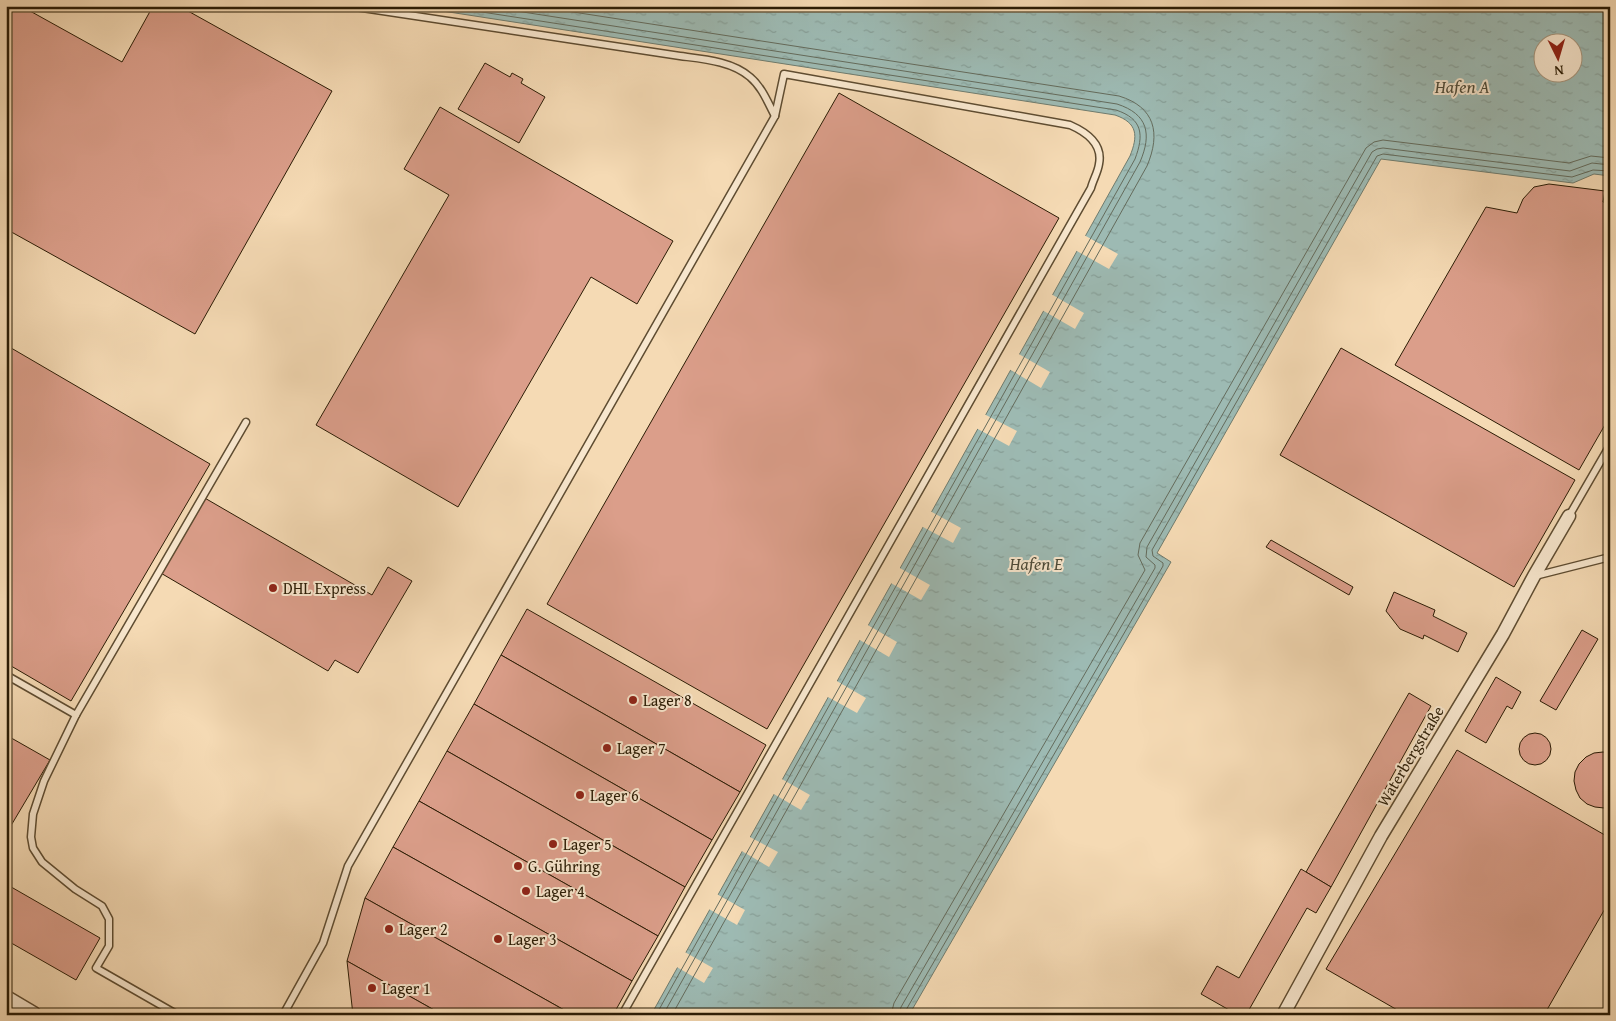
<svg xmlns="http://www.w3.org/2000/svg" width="1616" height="1021" font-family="'Gentium Book Plus',serif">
  <defs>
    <pattern id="water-ripples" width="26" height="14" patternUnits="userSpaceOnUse" patternTransform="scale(1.25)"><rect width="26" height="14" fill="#9dbab3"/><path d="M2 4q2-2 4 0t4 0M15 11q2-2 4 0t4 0" fill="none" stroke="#879f98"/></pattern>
  </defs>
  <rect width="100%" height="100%" fill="#f5dab4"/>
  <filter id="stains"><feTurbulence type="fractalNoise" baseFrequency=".004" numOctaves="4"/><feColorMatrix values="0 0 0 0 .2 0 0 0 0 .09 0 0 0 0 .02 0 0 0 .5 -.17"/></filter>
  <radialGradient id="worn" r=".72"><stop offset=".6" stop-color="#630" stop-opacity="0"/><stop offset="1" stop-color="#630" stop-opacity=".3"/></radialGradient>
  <path fill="url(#water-ripples)" stroke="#6f7b6d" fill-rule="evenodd" d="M410 6H1610V176L1594 174 1573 183 1381 159 1157 553 1171 562 909 1015H651L1130 156C1138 136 1138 123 1115 115ZM1544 42H1574V72H1544Z"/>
  <g fill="#f5dab4">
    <polygon points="1084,235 1118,254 1109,269 1075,250"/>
    <polygon points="1051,294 1084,313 1075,329 1042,310"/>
    <polygon points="1017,353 1050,372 1041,388 1009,369"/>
    <polygon points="984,414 1017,431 1009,446 976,428"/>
    <polygon points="930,511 961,528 953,543 921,526"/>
    <polygon points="898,567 930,585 921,600 889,582"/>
    <polygon points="866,624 897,642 889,657 858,639"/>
    <polygon points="835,680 866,698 857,713 826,696"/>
    <polygon points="780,778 810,795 801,810 772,793"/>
    <polygon points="748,836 778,852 769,867 740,850"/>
    <polygon points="715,893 745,910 737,925 707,908"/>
    <polygon points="683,951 713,968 704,983 675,966"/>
  </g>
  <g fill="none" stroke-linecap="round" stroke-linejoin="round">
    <g stroke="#646b5c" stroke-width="1">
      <path d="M443 6 1116 110C1143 119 1144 135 1135 159L656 1015"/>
      <path d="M484 6 1117 104C1148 114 1152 134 1140 162L663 1015"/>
      <path d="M534 6 1119 96C1155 107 1161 133 1147 166L672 1015"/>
      <polyline points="891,1015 894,1003 1145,570 1138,555 1140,543 1366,148 1374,142 1383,140 1569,163 1591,156 1610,158"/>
      <polyline points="899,1015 901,1007 1155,568 1155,565 1146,557 1147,547 1372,152 1377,149 1383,148 1570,171 1592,163 1610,165"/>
      <polyline points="905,1015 906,1010 1163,566 1163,563 1153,556 1152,550 1377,156 1383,154 1572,177 1593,170 1610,171"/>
    </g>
  </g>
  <g fill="#db9e8a" stroke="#2b1c05">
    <polygon points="6,6 21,6 122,62 153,6 179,6 332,91 195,334 6,229"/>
    <polygon points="485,63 510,77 512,73 523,79 521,83 545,97 519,143 458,109"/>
    <polygon points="839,93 1059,218 767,729 547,604"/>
    <polygon points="440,107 673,241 637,304 591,277 458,507 316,425 449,195 404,169"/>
    <polygon points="1549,184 1605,191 1603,202 1610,203 1610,416 1579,470 1395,365 1486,207 1517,213 1523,199 1534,187"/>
    <polygon points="6,345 210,464 71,701 6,663"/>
    <polygon points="1341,348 1575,480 1514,587 1280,455"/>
    <polygon points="203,497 372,595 388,567 412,581 358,673 335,660 328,671 159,572"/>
    <polygon points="1271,540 1353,587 1349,595 1266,547"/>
    <polygon points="1394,592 1435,610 1433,616 1467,633 1458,652 1424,635 1423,639 1400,629 1386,611"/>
    <polygon points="527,609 766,745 740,792 501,655"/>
    <polygon points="1582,630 1598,639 1556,710 1540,701"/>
    <polygon points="501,655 740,792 712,840 474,704"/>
    <polygon points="1496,677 1521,692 1512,709 1507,706 1486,743 1465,731"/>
    <polygon points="1409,693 1431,706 1331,887 1306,872"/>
    <polygon points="474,704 712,840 685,887 447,751"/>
    <circle cx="1535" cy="749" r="16"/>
    <polygon points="6,735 50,760 6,834"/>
    <polygon points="1457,750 1610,838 1610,900 1544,1015 1406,1015 1326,969"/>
    <polygon points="447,751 685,887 658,936 419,801"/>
    <polygon points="1603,752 1610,753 1610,807 1604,808 1595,807 1587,804 1580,798 1576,790 1574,781 1575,772 1579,764 1586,757 1594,753"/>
    <polygon points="419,801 658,936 632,981 393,847"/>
    <polygon points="393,847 632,981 613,1015 573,1015 365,898"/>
    <polygon points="1301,869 1331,887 1316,913 1307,908 1246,1015 1238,1015 1201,994 1217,966 1239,978"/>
    <polygon points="6,884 100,938 76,980 6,940"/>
    <polygon points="365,898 573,1015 443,1015 347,961"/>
    <polygon points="347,961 443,1015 353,1015"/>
  </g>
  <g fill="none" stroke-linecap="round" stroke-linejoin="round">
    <defs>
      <g id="service">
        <path d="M349 6 680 56C703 59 732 61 750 77 762 87 768 103 775 116"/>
        <polyline points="1569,516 1610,445"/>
        <polyline points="1535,576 1610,557"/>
        <polyline points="6,675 76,715 246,422"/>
        <polyline points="76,715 44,781 33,814 31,837 33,848 42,862 75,889 102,906 109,919 109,946 96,968 178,1015"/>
        <path d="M283 1015 323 943 348 866 775 116 784 74 1070 125C1086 132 1103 144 1099 164 1098 172 1093 180 1091 188L622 1015"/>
      </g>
      <polyline id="minor" points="1283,1015 1381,836 1503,634 1534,576 1569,516"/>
      <polyline id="tertiary" points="6,999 33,1015"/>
    </defs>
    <use href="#service" stroke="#5e4c31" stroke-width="9"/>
    <use href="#minor" stroke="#5e4c31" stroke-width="15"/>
    <use href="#tertiary" stroke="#5e4c31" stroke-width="19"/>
    <use href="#service" stroke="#f8e7ce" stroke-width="6"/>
    <use href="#minor" stroke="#f8e7ce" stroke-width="12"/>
    <use href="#tertiary" stroke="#f8e7ce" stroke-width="16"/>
  </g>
  <g fill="#8f2418" stroke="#f8e7ce" stroke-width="2">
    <circle cx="273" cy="588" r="5"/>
    <circle cx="633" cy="700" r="5"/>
    <circle cx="607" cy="748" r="5"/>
    <circle cx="580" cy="795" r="5"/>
    <circle cx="553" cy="844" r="5"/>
    <circle cx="518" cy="866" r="5"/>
    <circle cx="526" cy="891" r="5"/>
    <circle cx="389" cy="929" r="5"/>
    <circle cx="498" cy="939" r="5"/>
    <circle cx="372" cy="988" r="5"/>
  </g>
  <g text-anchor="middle" stroke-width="4" stroke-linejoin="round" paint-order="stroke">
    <g font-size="16" fill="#2b1c05" stroke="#f8e7ce" text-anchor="start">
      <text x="283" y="594">DHL Express</text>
      <text x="643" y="706">Lager 8</text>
      <text x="617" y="754">Lager 7</text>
      <text x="590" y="801">Lager 6</text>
      <text x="563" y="850">Lager 5</text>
      <text x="528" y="872">G. Gühring</text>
      <text x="536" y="897">Lager 4</text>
      <text x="399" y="935">Lager 2</text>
      <text x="508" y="945">Lager 3</text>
      <text x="382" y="994">Lager 1</text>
    </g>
    <g font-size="16" fill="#2b1c05" stroke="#f8e7ce">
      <text transform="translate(1410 756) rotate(-59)" y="6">Waterbergstraße</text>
    </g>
    <g font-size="18" font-style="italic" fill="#4d4b39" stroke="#f8e7ce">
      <text x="1462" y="93">Hafen A</text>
      <text x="1036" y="570">Hafen E</text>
    </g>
  </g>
  <rect width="1616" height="1021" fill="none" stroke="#f5dab4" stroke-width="25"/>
  <rect x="8" y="8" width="1601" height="1006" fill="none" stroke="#2b1c05" stroke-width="2.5"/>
  <rect x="12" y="12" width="1591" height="996" fill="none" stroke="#2b1c05"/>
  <g transform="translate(1558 58) rotate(175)"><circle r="24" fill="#f8e7ce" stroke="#a6967e"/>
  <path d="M0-4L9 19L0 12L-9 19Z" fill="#8f2418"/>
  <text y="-8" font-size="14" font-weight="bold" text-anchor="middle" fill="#2b1c05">N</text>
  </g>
  <rect width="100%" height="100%" filter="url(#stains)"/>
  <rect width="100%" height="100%" fill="url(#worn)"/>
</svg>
